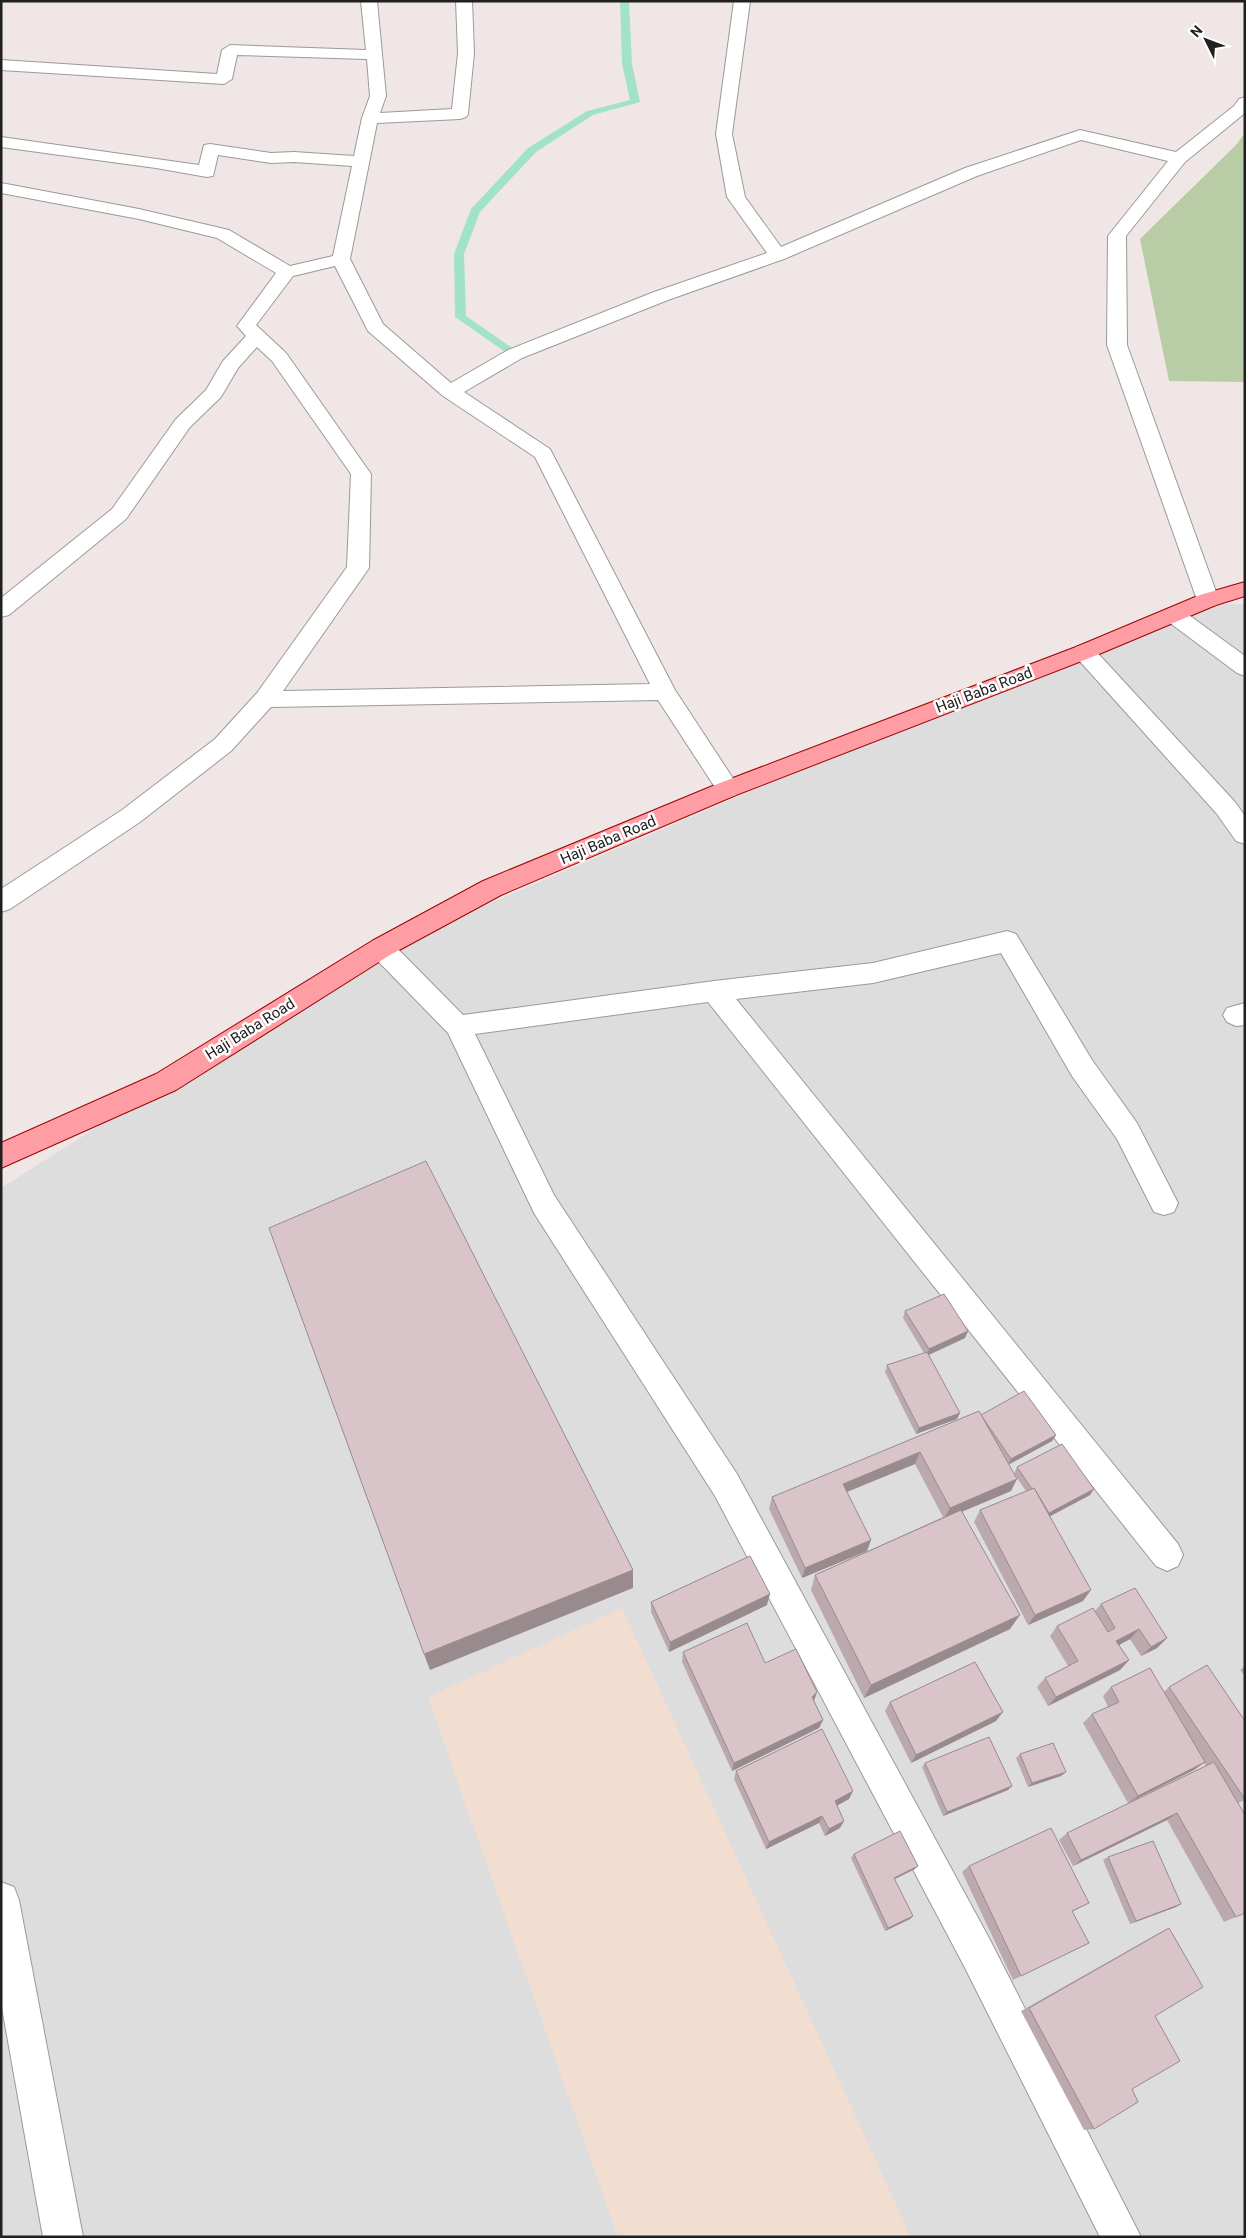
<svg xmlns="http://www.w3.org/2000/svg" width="1246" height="2238" font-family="Roboto,sans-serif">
  <rect width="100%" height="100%" fill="#f1e6e6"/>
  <polygon fill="#deddde" points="1191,604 1245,604 1245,2237 1,2237 1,1188 363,958 1101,640"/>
  <polygon fill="#f1ded0" points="622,1608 911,2237 618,2237 428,1697"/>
  <polygon fill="#b8cca5" points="1245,133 1245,382 1169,381 1140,239 1236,145"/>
  <g fill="#dcdcdc">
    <polygon points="170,1245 241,1358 318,1466 320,1595 272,1675 183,1582 86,1303"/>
    <polygon points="388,1837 473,2089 297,2160 237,1944"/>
  </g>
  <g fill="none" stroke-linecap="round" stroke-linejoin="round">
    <polygon fill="#a2e3c8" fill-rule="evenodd" points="620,1 629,1 632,64 640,102 593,115 536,152 480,212 464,254 466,316 521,354 519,356 511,356 455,317 454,254 471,209 528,148 587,111 630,100 622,64"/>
    <defs>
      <g id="minor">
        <path d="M361 1H377L386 96 380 113 452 109 458 53 456 1H472L474 53 468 114 466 117 460 119 377 123 350 259 383 324 451 383 508 350 654 292 767 253 727 197 716 134 734 1H750L732 134 745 197 781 247 965 168 1080 130 1176 152 1234 106 1239 99 1245 97V113L1185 162 1126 236 1127 345 1219 600 1216 605 1208 607 1200 605 1197 600 1107 345 1108 236 1168 161 1081 140 977 176 784 259 668 300 522 358 464 392 550 449 675 690 740 789 736 795 728 798 720 795 658 700 271 707 231 751 140 822 10 909 1 912V889L122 810 215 739 257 693 347 567 351 474 272 361 257 347 238 368 221 397 190 427 126 519 9 615 1 617V598L112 509 176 419 206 390 223 361 246 336 237 326 276 273 217 238 139 219 1 193V183L139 209 229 230 290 266 333 256 352 166 294 162 271 163 218 155 213 176 207 177 156 168 1 147V137L199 165 204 145 210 144 271 153 294 152 354 156 362 118 370 96 367 59 237 55 232 79 224 84 1 70V60L217 74 222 50 230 45 366 50ZM335 266 368 331 443 396 535 457 650 684 283 691 369 568 371 474 286 353 256 325 293 276Z"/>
        <polygon points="1174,608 1182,610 1245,656 1245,676 1237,673 1166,620 1163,615 1166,610"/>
        <polygon points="1084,644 1092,647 1235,802 1245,816 1245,844 1236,841 1217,814 1076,657 1073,652 1076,647"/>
        <polygon points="1007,931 1016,934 1092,1060 1137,1123 1178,1203 1174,1212 1164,1215 1154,1212 1117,1139 1072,1076 1001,953 873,983 736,999 1178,1544 1183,1555 1178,1566 1167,1571 1156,1566 708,1002 475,1034 554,1195 737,1474 989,1938 1141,2237 1100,2237 963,1964 715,1496 534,1213 448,1033 372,955 368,948 372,941 381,938 390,941 463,1015 714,981 873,963"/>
        <polygon points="1245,1003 1245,1025 1236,1026 1227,1022 1223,1015 1227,1008"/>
        <polygon points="1,1882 14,1887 19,1900 83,2237 43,2237 1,2002"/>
      </g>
      <polygon id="major" points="1245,582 1245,596 1216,605 1092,657 736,795 501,895 390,955 176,1090 1,1168 1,1143 156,1074 372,941 483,881 720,783 1076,647 1200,595"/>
    </defs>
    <use href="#minor" stroke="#9a9a9a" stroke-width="2"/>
    <use href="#major" stroke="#9c0300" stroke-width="2"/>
    <use href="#minor" fill="#fff" fill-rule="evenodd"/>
    <use href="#major" fill="#ff9da5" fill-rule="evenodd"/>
  </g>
  <g fill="#bba9ad">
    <polygon points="905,1311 968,1331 965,1338 929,1355 957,1419 916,1434 885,1372 887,1365 924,1353 903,1318"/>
    <polygon points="981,1415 1056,1435 1052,1441 1009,1464 1014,1474 1017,1467 1090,1495 1050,1516 1083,1601 1028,1625 974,1522 980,1510 1026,1491 1015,1475 1011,1491 962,1512 1010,1629 864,1698 811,1590 815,1575 943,1517 915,1464 847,1492 867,1551 802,1578 769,1509 772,1497"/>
    <polygon points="651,1602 767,1605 669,1652 651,1612"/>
    <polygon points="1101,1604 1167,1638 1157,1648 1141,1656 1130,1639 1119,1645 1129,1660 1120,1670 1048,1706 1037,1687 1045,1678 1068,1666 1050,1636 1057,1626 1095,1611"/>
    <polygon points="683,1652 765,1663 814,1701 823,1720 819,1728 732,1771 682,1662"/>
    <polygon points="1245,1666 1245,1676 1240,1670"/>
    <polygon points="1111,1687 1164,1692 1169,1687 1245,1721 1245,1800 1238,1803 1236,1917 1224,1922 1167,1820 1073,1866 1059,1840 1067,1833 1206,1766 1204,1763 1194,1770 1128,1803 1083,1723 1092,1714 1108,1707 1103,1696"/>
    <polygon points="890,1702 996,1721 911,1763 885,1711"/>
    <polygon points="1020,1754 1061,1776 1028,1787 1016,1758"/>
    <polygon points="925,1763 1008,1790 943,1816 922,1767"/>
    <polygon points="736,1771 849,1799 837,1805 840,1828 825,1836 819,1823 766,1849 734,1779"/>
    <polygon points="854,1854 915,1869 894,1879 913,1916 910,1919 885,1931 851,1858"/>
    <polygon points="1108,1857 1176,1907 1130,1924 1103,1860"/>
    <polygon points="969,1866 1089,1903 1072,1912 1089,1943 1013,1980 962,1872"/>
    <polygon points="1169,1928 1155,2016 1132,2089 1094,2129 1084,2130 1021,2011 1159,1933"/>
  </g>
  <g fill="#988a8d">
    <polygon points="968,1331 965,1338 926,1356 929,1349"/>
    <polygon points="960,1413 957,1419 916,1434 919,1428"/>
    <polygon points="1056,1435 1052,1441 1008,1465 1011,1459"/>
    <polygon points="920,1452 915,1464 839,1495 843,1484"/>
    <polygon points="1017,1479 1011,1491 944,1519 950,1508"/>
    <polygon points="1094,1489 1090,1495 1045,1519 1049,1513"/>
    <polygon points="871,1540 867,1551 802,1578 805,1568"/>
    <polygon points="633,1570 633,1588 430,1670 424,1654"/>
    <polygon points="1091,1590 1083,1601 1028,1625 1035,1615"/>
    <polygon points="770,1594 767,1605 669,1652 670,1642"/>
    <polygon points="1020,1615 1010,1629 864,1698 871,1685"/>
    <polygon points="1139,1629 1130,1639 1108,1651 1116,1641"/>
    <polygon points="1167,1638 1157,1648 1141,1656 1151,1647"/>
    <polygon points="1129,1660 1120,1670 1048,1706 1056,1697"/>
    <polygon points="817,1692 814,1701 812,1697"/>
    <polygon points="1003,1712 996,1721 911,1763 916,1755"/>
    <polygon points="823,1720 819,1728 732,1771 734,1763"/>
    <polygon points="1205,1762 1194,1770 1128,1803 1138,1796"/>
    <polygon points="1066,1772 1061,1776 1028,1787 1032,1783"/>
    <polygon points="1012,1786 1008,1790 943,1816 947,1812"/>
    <polygon points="853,1791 849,1799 831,1809 835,1801"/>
    <polygon points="1177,1813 1167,1820 1073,1866 1081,1860"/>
    <polygon points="822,1816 819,1823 766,1849 769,1842"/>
    <polygon points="844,1821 840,1828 825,1836 829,1829"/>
    <polygon points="918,1866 915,1869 891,1881 894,1878"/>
    <polygon points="1181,1904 1176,1907 1130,1924 1136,1921"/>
    <polygon points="913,1916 910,1919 885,1931 888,1928"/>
  </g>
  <g fill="#d9c5c9" stroke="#988a8d">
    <polygon points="426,1161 633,1570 424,1654 269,1228"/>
    <polygon points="944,1294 968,1331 929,1349 905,1311"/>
    <polygon points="927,1352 960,1413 919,1428 887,1365"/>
    <polygon points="1024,1391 1056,1435 1011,1459 981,1415"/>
    <polygon points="979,1411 1017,1479 950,1508 920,1452 843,1484 871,1540 805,1568 772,1497"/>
    <polygon points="1062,1444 1094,1489 1049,1513 1034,1488 1032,1489 1017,1467"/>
    <polygon points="1034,1488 1091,1590 1035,1615 980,1510"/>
    <polygon points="961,1510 1020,1615 871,1685 815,1575"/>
    <polygon points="750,1556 770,1594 670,1642 651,1602"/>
    <polygon points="1135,1588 1167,1638 1151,1647 1139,1629 1116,1641 1129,1660 1056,1697 1045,1678 1078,1661 1057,1626 1093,1608 1108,1632 1115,1628 1101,1604"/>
    <polygon points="747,1623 765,1663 796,1649 817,1692 812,1697 823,1720 734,1763 683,1652"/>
    <polygon points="975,1662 1003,1712 916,1755 890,1702"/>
    <polygon points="1207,1665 1245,1721 1245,1799 1169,1687"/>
    <polygon points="1150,1668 1205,1762 1138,1796 1092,1714 1119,1702 1111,1687"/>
    <polygon points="822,1729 853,1791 835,1801 844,1821 829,1829 822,1816 769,1842 736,1771"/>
    <polygon points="989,1737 1012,1786 947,1812 925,1763"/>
    <polygon points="1053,1743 1066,1772 1032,1783 1020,1754"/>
    <polygon points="1214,1762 1245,1815 1245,1913 1236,1917 1177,1813 1081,1860 1067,1833"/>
    <polygon points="1051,1828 1089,1903 1072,1911 1089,1943 1021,1976 969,1866"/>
    <polygon points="900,1831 918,1866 894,1878 913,1916 888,1928 854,1854"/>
    <polygon points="1153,1841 1181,1904 1136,1921 1108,1857"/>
    <polygon points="1169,1928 1203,1987 1155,2016 1180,2061 1132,2089 1138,2102 1094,2129 1029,2008"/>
  </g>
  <g text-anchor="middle" stroke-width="5" stroke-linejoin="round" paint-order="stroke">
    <g font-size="15" fill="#202020" stroke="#fff">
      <text transform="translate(984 690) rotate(-21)" y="5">Haji Baba Road</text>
      <text transform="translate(608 840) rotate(-23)" y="5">Haji Baba Road</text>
      <text transform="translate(250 1029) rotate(-32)" y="5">Haji Baba Road</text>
    </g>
  </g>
  <rect width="1246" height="2238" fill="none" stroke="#202020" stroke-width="5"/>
  <g transform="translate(1206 40) rotate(312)" stroke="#ffffff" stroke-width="4" paint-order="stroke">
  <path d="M0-4L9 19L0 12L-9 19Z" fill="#202020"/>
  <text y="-8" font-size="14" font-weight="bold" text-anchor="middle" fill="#202020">N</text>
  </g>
</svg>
